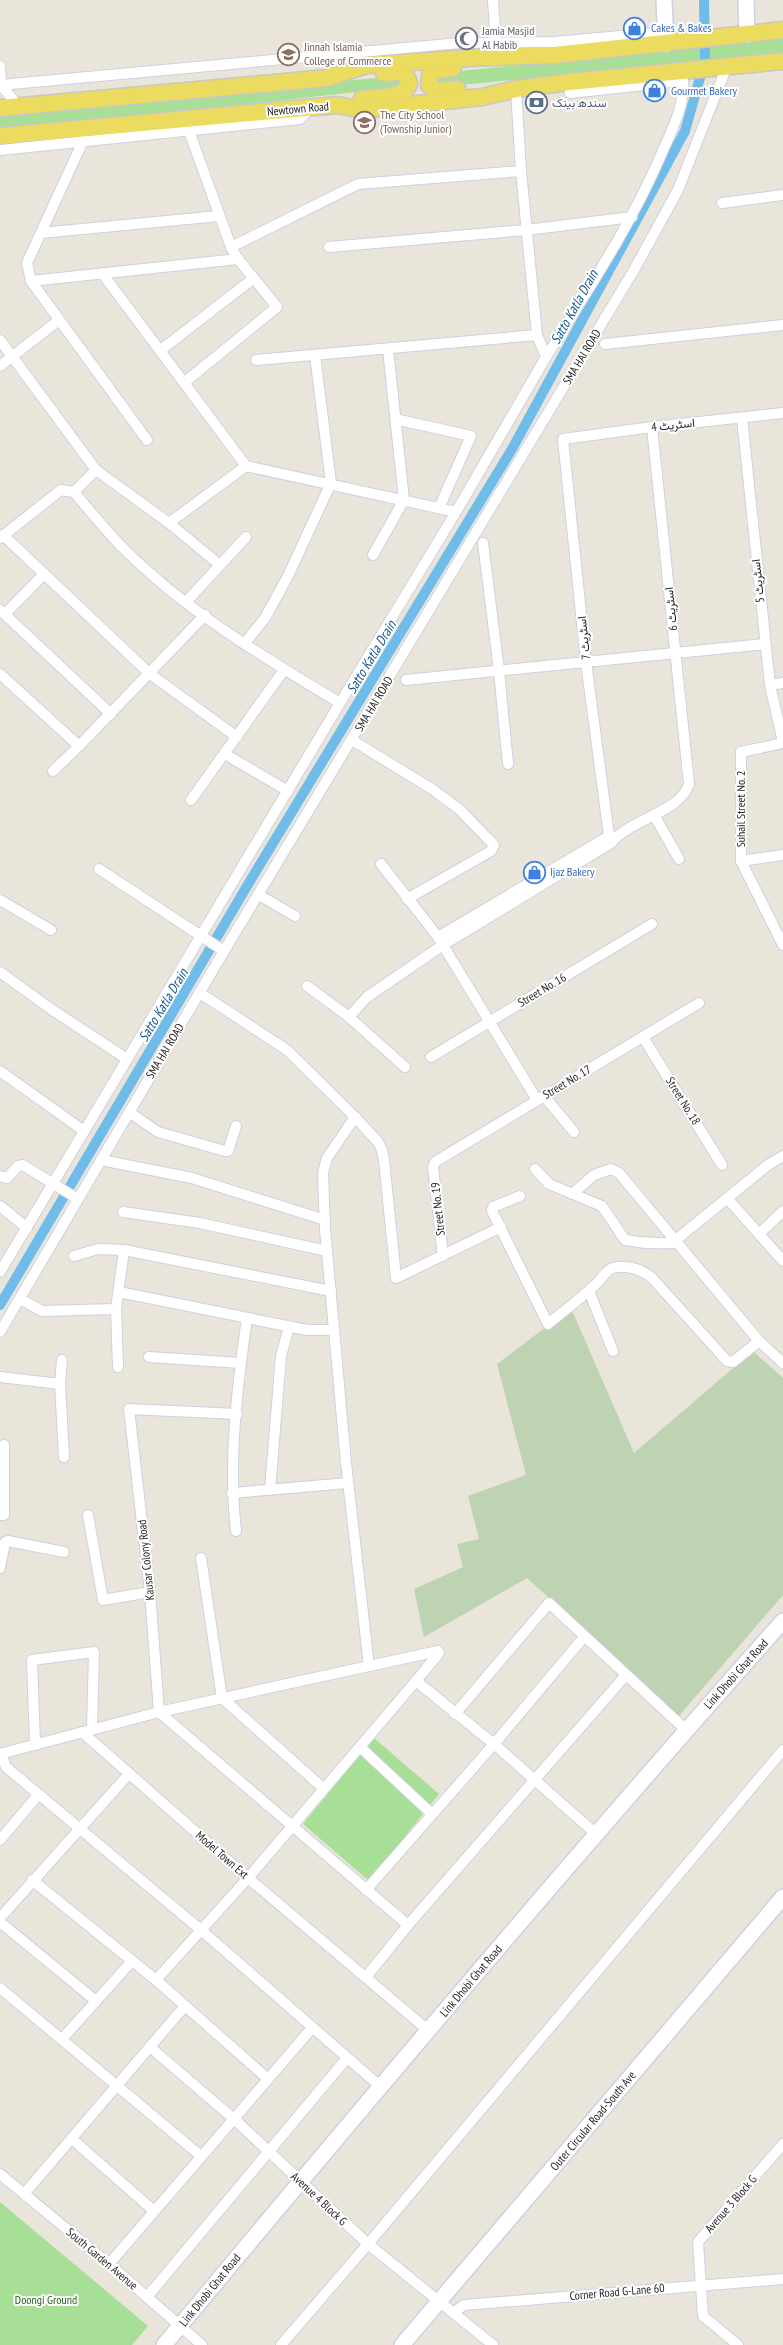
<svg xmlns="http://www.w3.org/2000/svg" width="783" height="2345" font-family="'PT Sans Narrow',Vazirmatn,sans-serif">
  <rect width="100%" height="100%" fill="#eae5da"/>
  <g fill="#a7df97">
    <polygon points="783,39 783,54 441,87 434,78 440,73"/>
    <polygon points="395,76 400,82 394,88 0,131 0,115"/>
    <polygon points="374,1738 439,1794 369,1881 303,1824"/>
    <polygon points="0,2202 148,2326 132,2345 0,2345"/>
  </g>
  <polygon fill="#bed3b2" points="571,1308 634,1453 753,1351 783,1378 783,1595 679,1716 527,1578 424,1637 414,1589 463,1567 457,1544 479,1539 468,1496 526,1475 497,1364"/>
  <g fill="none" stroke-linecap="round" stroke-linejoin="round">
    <polyline stroke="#6fbbea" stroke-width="10" points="0,1305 250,881 512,449 685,131 705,60 704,0"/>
    <defs>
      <g id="street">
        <polyline points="493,0 496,42"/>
        <polyline points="0,66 1,85 18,106"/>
        <polyline points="569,82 570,93 663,83 663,77"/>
        <polyline points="0,85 460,43 554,42 666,32"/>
        <polyline points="83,141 27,263 31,281 147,440"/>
        <polyline points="0,150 300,119 312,107"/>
        <polyline points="722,203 783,195"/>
        <polyline points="41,233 219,216"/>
        <polyline points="231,247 358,184 521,171"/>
        <polyline points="329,247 526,230 632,217"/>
        <polyline points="102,273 246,466 456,512"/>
        <polyline points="31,281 238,259"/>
        <polyline points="0,340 96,470 169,523 220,565"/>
        <polyline points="605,344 783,325"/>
        <polyline points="161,350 254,278"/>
        <path d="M546 357C587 291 630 227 661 155 671 131 685 107 683 80L663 83"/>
        <polyline points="256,360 537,335 521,171 516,89"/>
        <polyline points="0,366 59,320"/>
        <polyline points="185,382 277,307 238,259 231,247 189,131"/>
        <polyline points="742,418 770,685 783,742"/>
        <polyline points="395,419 471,436 439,508"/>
        <path d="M74 492C90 511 106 531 124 549 186 611 265 658 340 703"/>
        <polyline points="169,523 246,466"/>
        <polyline points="3,535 150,674 237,737"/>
        <polyline points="0,538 61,490 74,492 96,470"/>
        <polyline points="483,543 499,671 508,764"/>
        <polyline points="373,555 404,500 388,349"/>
        <polyline points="186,602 246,537"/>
        <polyline points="0,610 111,714"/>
        <polyline points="5,614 44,574"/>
        <polyline points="245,643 265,618 288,576 331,483 315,355"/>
        <polyline points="0,674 79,746"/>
        <polyline points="406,680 765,644"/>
        <polyline points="770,685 783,683"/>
        <polyline points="352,740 432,789 459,809 494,845 491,851 407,899"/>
        <polyline points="783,743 741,752 741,861 783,945"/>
        <polyline points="225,754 288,791"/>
        <polyline points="53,771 79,746 205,615"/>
        <polyline points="191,800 284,670"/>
        <polyline points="654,815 679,859"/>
        <polyline points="609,836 586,662 563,439 652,427 783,413"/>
        <polyline points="741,861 783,855"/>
        <polyline points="381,864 438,937 537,1100"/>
        <polyline points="99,869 224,951"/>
        <polyline points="259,895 295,916"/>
        <polyline points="0,900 51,930"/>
        <polyline points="438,937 609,836 615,837"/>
        <polyline points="0,972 51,1009 127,1059"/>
        <polyline points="307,986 349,1017 405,1067"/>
        <polyline points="200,993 287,1050 355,1117 378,1142 382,1150 384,1160 396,1278 501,1227"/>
        <path d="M349 1017 367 997 443 945 611 843C628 820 681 812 689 784L652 427"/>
        <polyline points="643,1037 722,1165"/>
        <polyline points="431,1057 652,924"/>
        <polyline points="0,1071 84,1131"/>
        <polyline points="544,1096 574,1132"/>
        <polyline points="129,1112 158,1132 225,1151 228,1151 236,1126"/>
        <polyline points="355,1117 327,1158 323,1173 325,1229 346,1463 369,1666"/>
        <polyline points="101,1160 192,1178 325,1220"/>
        <path d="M535 1169 549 1184 602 1206 625 1240C641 1243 655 1244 672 1243L768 1165 783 1156"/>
        <polyline points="0,1176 7,1178 18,1166 23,1165 78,1199"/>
        <polyline points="572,1194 594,1175 611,1169 619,1173 759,1341 783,1363"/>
        <path d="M520 1196 493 1207 492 1211 548 1324C565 1310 583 1297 599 1281 603 1276 607 1270 613 1268 626 1264 644 1270 653 1279L727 1361 733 1362 759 1341"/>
        <polyline points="727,1198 783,1261"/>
        <polyline points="0,1206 27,1228"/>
        <polyline points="123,1212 200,1223 327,1251"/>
        <polyline points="759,1234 783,1211"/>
        <polyline points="74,1256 98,1249 124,1250 331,1291"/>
        <polyline points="443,1256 433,1167 435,1162 699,1003"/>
        <polyline points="0,1272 340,703 456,512 546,357 537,335"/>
        <polyline points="589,1291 613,1351"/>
        <polyline points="119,1292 307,1330 334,1330"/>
        <polyline points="20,1299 42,1311 116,1309"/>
        <polyline points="0,1332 224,951 634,270 678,190 727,66"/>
        <polyline points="149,1357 240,1363"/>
        <polyline points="62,1360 60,1384 64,1457"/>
        <polyline points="118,1367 116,1309 124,1250"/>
        <polyline points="0,1377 60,1384"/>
        <polyline points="237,1414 129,1409 150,1592 159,1712 408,1925"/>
        <polyline points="270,1490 281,1356 289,1327"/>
        <polyline points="232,1493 348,1483"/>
        <polyline points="0,1515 4,1515 4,1445"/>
        <polyline points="88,1515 103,1600 150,1592"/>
        <path d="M236 1531C228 1461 237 1388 247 1318"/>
        <polyline points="201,1558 222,1698 323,1788"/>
        <polyline points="0,1568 5,1542 8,1541 64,1552"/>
        <polyline points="416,1681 494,1744 596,1834"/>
        <polyline points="455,1714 549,1603 686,1730"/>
        <polyline points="82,1732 248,1878 429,2031"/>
        <polyline points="35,1745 32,1660 94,1652 92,1729"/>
        <polyline points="360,1747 432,1814"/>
        <polyline points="0,1754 159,1712 438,1651"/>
        <polyline points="1,1754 6,1767 201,1930 381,2087"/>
        <polyline points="0,1840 38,1795"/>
        <polyline points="32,1880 156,1980 268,2079"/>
        <polyline points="366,1890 494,1744 584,1637"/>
        <polyline points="0,1918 128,1775"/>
        <polyline points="0,1922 96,2001"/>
        <polyline points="366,1977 408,1925 626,1675"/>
        <polyline points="156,1980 248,1878 416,1681 439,1653 438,1651"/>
        <polyline points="0,1988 201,2156"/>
        <polyline points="62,2039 132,1961"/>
        <polyline points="150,2047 234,2119 368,2244 493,2345"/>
        <polyline points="72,2139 154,2211"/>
        <polyline points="0,2174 109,2264 202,2345"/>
        <polyline points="24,2194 184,2007"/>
        <polyline points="109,2264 312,2028"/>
        <polyline points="147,2297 347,2058"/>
        <polyline points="454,2312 464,2305 783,2279"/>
        <polyline points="281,2345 368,2244 783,1750"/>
        <polyline points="738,2345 703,2316 698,2242 783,2144"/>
      </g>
      <g id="secondary">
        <polyline points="664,0 666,44"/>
        <polyline points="746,0 747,35"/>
        <path d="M164 2345C367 2101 572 1858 783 1621"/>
        <polyline points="402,2345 783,1897"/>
      </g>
      <g id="primary">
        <polyline points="453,68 434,71 430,75 429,85 437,91 457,89"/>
        <path d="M362 99C376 97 405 100 409 83 405 69 396 72 384 73"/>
        <polyline points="0,108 327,78 367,65 470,58 555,55 783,30"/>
        <polyline points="0,136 337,105 363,110 482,97 516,89 569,82 783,61"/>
      </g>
    </defs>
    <use href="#street" stroke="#cfd0e1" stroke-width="12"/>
    <use href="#secondary" stroke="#cfd0e1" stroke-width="18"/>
    <use href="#primary" stroke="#c7c7c7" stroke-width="19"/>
    <use href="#street" stroke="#fff" stroke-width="10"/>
    <use href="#secondary" stroke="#fff" stroke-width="15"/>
    <use href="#primary" stroke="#ebdb5e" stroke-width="16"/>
  </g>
  <defs>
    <symbol id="shop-ring" viewBox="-11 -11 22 22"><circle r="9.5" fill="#fff" stroke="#3f7fe0" stroke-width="1.5"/><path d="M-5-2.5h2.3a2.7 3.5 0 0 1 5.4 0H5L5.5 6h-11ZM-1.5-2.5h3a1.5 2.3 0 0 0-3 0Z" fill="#3f7fe0"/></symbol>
    <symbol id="mosque-ring" viewBox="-11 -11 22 22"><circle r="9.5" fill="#fff" stroke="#6b7280" stroke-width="1.5"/><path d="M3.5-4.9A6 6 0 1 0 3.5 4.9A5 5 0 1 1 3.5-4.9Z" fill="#6b7280"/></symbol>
    <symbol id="university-ring" viewBox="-11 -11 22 22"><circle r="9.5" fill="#fff" stroke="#8d6e63" stroke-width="1.5"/><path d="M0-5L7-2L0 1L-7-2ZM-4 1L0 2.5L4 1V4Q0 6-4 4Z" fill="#8d6e63"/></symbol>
    <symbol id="bank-ring" viewBox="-11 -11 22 22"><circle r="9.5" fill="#fff" stroke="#5c6f8a" stroke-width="1.5"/><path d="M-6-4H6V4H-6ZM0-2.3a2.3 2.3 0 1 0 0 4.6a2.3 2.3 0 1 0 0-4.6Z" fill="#5c6f8a"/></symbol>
    <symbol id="school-ring" viewBox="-11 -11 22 22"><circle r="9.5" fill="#fff" stroke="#8d6e63" stroke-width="1.5"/><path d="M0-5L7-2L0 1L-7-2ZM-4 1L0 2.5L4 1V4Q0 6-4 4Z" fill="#8d6e63"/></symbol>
  </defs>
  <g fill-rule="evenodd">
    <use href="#shop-ring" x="622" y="16" width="25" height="25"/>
    <use href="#mosque-ring" x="454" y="26" width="25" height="25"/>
    <use href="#university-ring" x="276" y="42" width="25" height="25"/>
    <use href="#shop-ring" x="642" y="78" width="25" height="25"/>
    <use href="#bank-ring" x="524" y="90" width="25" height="25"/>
    <use href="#school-ring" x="352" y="110" width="25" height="25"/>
    <use href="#shop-ring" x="522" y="860" width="25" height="25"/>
  </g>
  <g text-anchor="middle" stroke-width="4" stroke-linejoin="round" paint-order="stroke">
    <g font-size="12" fill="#366cbe" stroke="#fff" text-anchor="start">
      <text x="651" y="32">Cakes &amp; Bakes</text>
      <text x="671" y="95">Gourmet Bakery</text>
      <text x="550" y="876">Ijaz Bakery</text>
    </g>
    <g font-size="12" fill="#5b616d" stroke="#fff" text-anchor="start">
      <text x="482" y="35">Jamia Masjid<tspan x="482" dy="14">Al Habib</tspan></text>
    </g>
    <g font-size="12" fill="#785e54" stroke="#fff" text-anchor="start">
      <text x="304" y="51">Jinnah Islamia<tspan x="304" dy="14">College of Commerce</tspan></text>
      <text x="380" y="119">The City School<tspan x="380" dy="14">(Township Junior)</tspan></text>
    </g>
    <g font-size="12" fill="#4e5e75" stroke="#fff" text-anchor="start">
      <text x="552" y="107">سندھ بینک</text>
    </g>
    <g font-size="12" fill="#282828" stroke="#fff">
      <text transform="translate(298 109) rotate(-5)" y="4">Newtown Road</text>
      <text transform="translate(582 357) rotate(-59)" y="4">SMA HAI ROAD</text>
      <text transform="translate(673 425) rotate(-6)" y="4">اسٹریٹ 4</text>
      <text transform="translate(758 581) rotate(-96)" y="4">اسٹریٹ 5</text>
      <text transform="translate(671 609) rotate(-96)" y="4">اسٹریٹ 6</text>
      <text transform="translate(584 638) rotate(-96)" y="4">اسٹریٹ 7</text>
      <text transform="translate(374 704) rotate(-59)" y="4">SMA HAI ROAD</text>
      <text transform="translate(741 809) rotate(-90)" y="4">Suhail Street No. 2</text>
      <text transform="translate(542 990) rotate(-31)" y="4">Street No. 16</text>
      <text transform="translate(165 1051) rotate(-59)" y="4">SMA HAI ROAD</text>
      <text transform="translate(567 1082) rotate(-31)" y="4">Street No. 17</text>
      <text transform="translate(683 1101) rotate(58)" y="4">Street No. 18</text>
      <text transform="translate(438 1209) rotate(-96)" y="4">Street No. 19</text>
      <text transform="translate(146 1560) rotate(-96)" y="4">Kausar Colony Road</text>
      <text transform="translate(736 1674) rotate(-48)" y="4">Link Dhobi Ghat Road</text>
      <text transform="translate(222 1855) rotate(41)" y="4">Model Town Ext</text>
      <text transform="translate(471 1981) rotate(-50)" y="4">Link Dhobi Ghat Road</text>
      <text transform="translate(593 2121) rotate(-50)" y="4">Outer Circular Road-South Ave</text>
      <text transform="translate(319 2199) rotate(43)" y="4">Avenue 4 Block G</text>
      <text transform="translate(731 2204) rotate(-49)" y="4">Avenue 3 Block G</text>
      <text transform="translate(102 2259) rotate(40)" y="4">South Garden Avenue</text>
      <text transform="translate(210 2290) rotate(-51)" y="4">Link Dhobi Ghat Road</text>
      <text transform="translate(617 2292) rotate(-5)" y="4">Corner Road G-Lane 60</text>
    </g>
    <g font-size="12" fill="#22611b" stroke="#fff">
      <text x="46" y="2304">Doongi Ground</text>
    </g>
    <g font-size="14" font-style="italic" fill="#115792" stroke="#fff">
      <text transform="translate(574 307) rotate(-61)" y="5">Satto Katla Drain</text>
      <text transform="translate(371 657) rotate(-59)" y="5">Satto Katla Drain</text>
      <text transform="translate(163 1005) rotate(-59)" y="5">Satto Katla Drain</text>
    </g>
  </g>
</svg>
